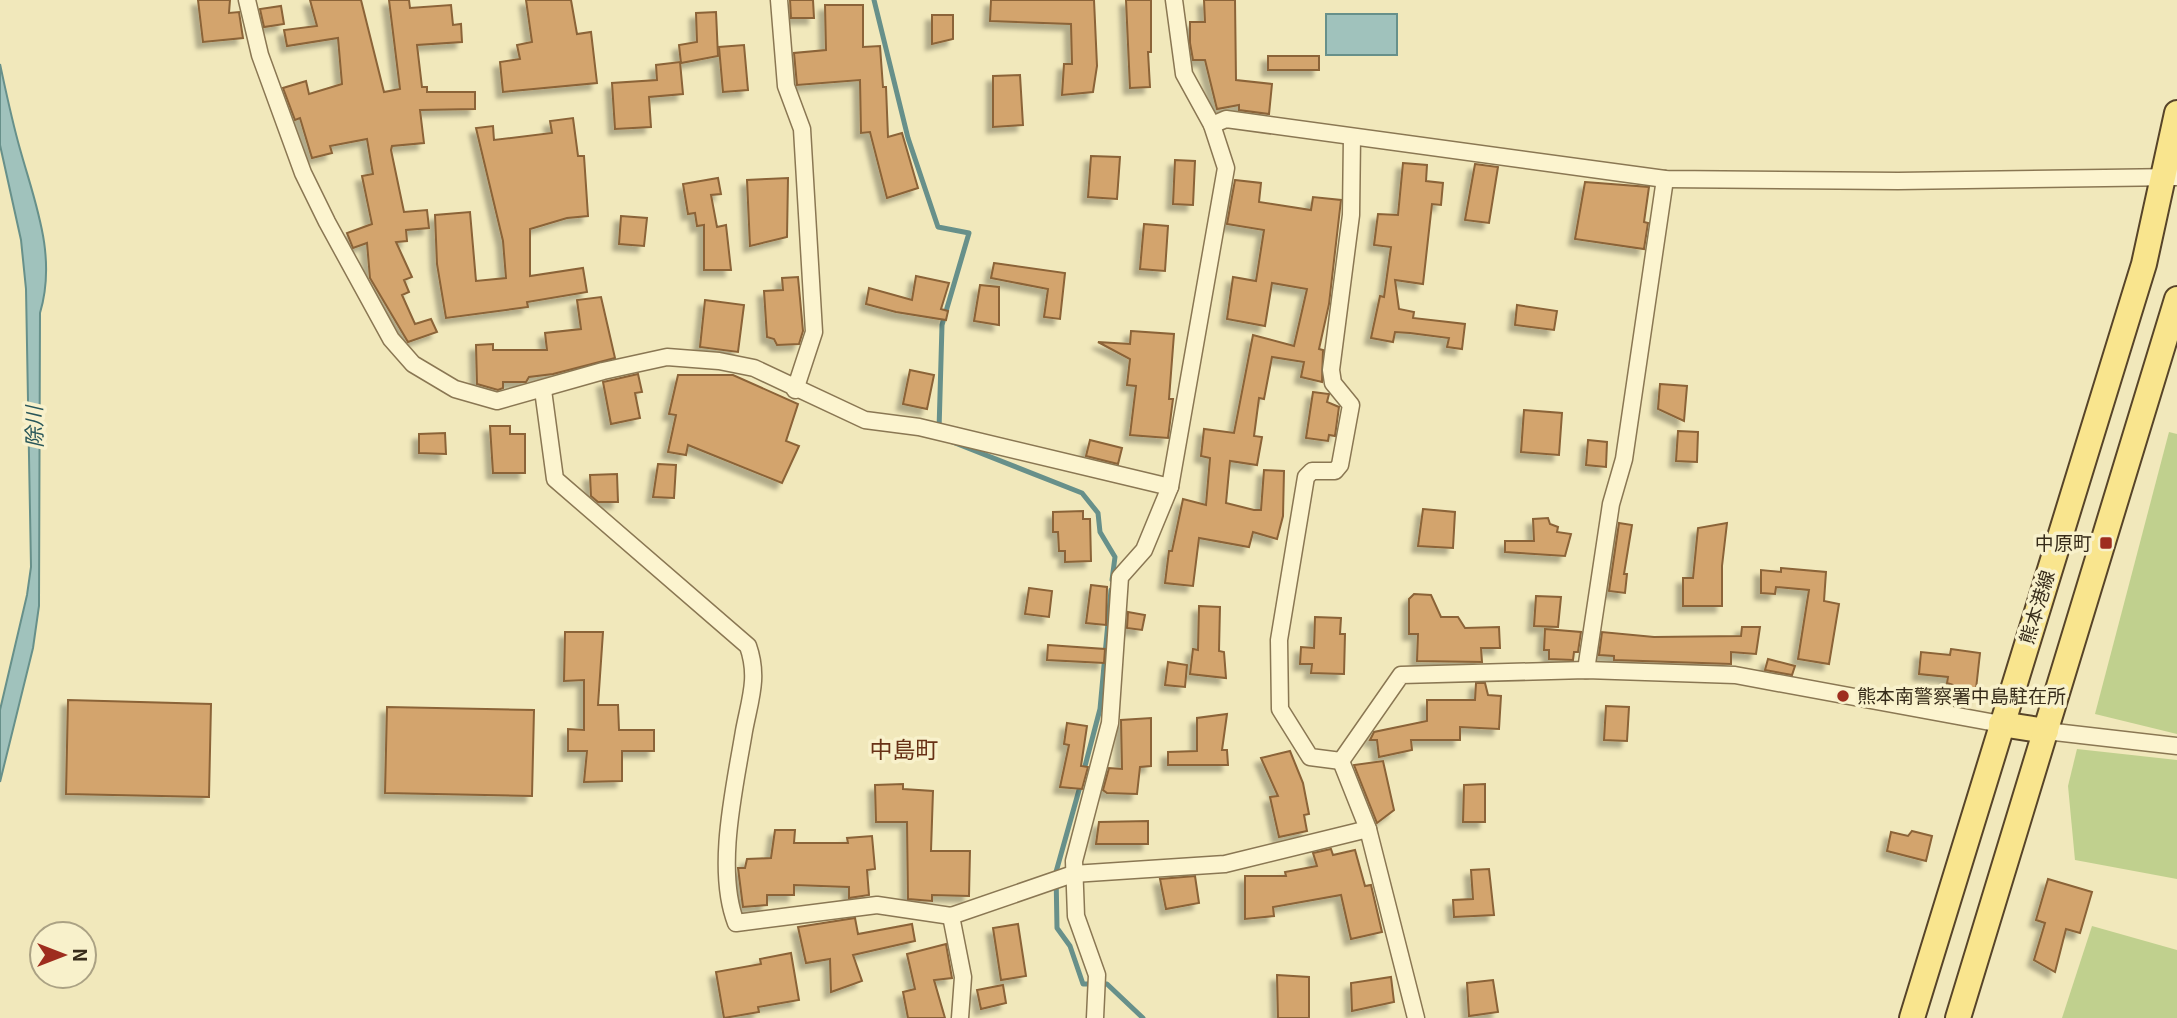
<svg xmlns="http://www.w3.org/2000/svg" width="2177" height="1018" font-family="Georgia,'Noto Sans JP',serif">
  <defs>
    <filter id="shadow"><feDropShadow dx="-6" dy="6" stdDeviation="2" flood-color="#0004"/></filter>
  </defs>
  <rect width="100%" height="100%" fill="#f1e8bb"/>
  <g fill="#c0d08e">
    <polygon points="2169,432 2177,434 2177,734 2095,714"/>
    <polygon points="2077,749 2177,760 2177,879 2075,860 2068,786"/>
    <polygon points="2092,926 2177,950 2177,1018 2062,1018"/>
  </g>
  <g fill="#a0c2bc" stroke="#67908a" stroke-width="2">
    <rect x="1326" y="14" width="71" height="41"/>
    <path d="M0 64C6 92 12 121 20 149 35 203 57 256 40 313L39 606 33 648 0 782V710L27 595 31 567 26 289 21 240 0 145Z"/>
  </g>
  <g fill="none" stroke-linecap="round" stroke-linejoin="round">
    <g stroke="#67908a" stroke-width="5">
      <polyline points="874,0 908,138 938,227 969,233 942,325 939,430"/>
      <polyline points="950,441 1082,493 1098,513 1100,532 1115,557 1112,580"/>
      <polyline points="1084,770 1100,709 1111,590"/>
      <polyline points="1081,783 1056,872 1057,928 1070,946 1083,984 1107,984 1143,1018"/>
    </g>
  </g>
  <g fill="#d3a46d" stroke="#8b6337" stroke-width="2" filter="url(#shadow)">
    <polygon points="198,0 230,0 229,13 239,12 243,38 203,42"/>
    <polygon points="310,0 361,0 384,92 400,89 389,0 409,0 410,8 451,5 453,25 461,24 462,42 417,45 422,87 427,87 427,92 475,92 475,109 420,110 424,143 392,146 391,150 404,212 427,210 429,228 406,230 407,241 396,242 412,277 404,280 409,292 402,295 415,324 431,319 437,332 408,342 370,278 367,243 353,248 347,233 372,224 362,176 373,174 367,139 330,146 332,153 312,158 300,118 295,120 283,88 306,81 309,94 342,84 338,38 287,46 284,30 317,26"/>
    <polygon points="526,0 571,0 577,34 591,32 597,83 503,92 500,62 520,59 517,45 532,42"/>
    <polygon points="790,0 813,0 814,18 791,18"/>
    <polygon points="991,0 1094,0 1097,66 1093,92 1062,95 1064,64 1072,64 1071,24 990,21"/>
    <polygon points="1126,0 1151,0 1151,52 1148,52 1150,87 1130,88"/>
    <polygon points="1204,0 1235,0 1236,80 1272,84 1269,114 1239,110 1239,105 1217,109 1205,60 1193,60 1190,43 1190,22 1205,22"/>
    <polygon points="825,5 863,5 863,47 880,46 883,87 886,87 888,137 902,133 918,188 887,198 870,132 861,133 860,80 797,85 794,53 826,50"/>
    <polygon points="281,6 284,24 264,27 260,9"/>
    <polygon points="716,12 718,56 681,63 679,45 697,42 696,13"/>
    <polygon points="932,15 953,15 953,39 932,44"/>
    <polygon points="744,45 748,90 723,92 719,47"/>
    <rect x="1268" y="56" width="51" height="14"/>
    <polygon points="680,62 683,94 649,97 651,127 615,129 612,83 657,80 656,65"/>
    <polygon points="1020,75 1023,125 993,127 993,76"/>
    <polygon points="573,118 578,156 584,156 588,216 567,218 530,229 530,276 583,268 587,292 527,302 528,307 446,318 437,264 435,215 470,212 476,281 506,278 503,241 476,128 493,126 494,140 552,133 550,121"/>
    <polygon points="1091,156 1120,157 1117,199 1088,197"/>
    <polygon points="1175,160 1195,161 1193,205 1173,204"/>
    <polygon points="1403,163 1427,165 1426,181 1443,183 1441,205 1432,204 1423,284 1395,280 1399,309 1414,312 1413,318 1465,324 1462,349 1447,347 1449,338 1410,333 1395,332 1393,342 1371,338 1380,296 1384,297 1391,247 1374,245 1378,214 1398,215"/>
    <polygon points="1475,164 1498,167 1489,223 1465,220"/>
    <polygon points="718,178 721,194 711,195 717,227 726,225 731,270 704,270 704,225 697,226 695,213 688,214 683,184"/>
    <polygon points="788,178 787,237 750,246 747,180"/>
    <polygon points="1235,180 1261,183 1259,202 1311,210 1313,197 1341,200 1329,304 1319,349 1323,350 1322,382 1301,377 1304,362 1272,357 1264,399 1259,398 1254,436 1262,437 1257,465 1230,461 1226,503 1254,510 1261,510 1264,470 1284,471 1283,516 1277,539 1253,532 1249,547 1199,538 1193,586 1165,583 1169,551 1172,551 1183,499 1206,505 1210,458 1201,456 1204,429 1234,433 1253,335 1294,346 1307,289 1272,283 1265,326 1227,319 1233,277 1256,281 1264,230 1227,224"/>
    <polygon points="1585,182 1649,187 1644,222 1648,223 1644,249 1575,239"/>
    <polygon points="621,216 647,218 644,246 619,244"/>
    <polygon points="1144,224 1168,226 1165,271 1140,269"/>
    <polygon points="994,263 1065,273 1060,319 1044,317 1048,289 991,278"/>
    <polygon points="916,276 949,283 941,309 948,311 946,320 896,312 866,304 869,288 912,300"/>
    <polygon points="798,277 803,331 799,344 777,345 774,339 767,337 764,291 783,290 782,278"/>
    <polygon points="980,285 999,287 999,325 974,321"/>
    <polygon points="601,297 615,358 553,374 529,377 526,382 503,382 503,388 498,390 477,384 476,345 493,344 493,350 547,350 545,333 581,329 577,300"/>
    <polygon points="705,300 744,305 738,352 700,347"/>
    <polygon points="1517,305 1557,311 1554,330 1515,325"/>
    <polygon points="1131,331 1174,334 1169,399 1173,399 1168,438 1130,435 1136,386 1127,385 1130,359 1098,342 1130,344"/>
    <polygon points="910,370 934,375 927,409 903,404"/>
    <polygon points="638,374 642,392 635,393 640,418 611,424 603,382"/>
    <polygon points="678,375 733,375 798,404 786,441 799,446 782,483 688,445 686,455 668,452 676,415 669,414"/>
    <polygon points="1660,384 1687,386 1684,421 1658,409"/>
    <polygon points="1313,392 1329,394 1327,402 1339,407 1335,436 1329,435 1328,441 1306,438"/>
    <polygon points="1524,410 1562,413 1559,455 1521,452"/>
    <polygon points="490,426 510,426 510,434 525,434 525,473 493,473"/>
    <polygon points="1678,431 1698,432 1697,462 1676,461"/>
    <polygon points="445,433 446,454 419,453 419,434"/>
    <polygon points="1090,440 1122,448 1118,464 1086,456"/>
    <polygon points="1588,440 1607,442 1606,467 1586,465"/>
    <polygon points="658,464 676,465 674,498 653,497"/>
    <polygon points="617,474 618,502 598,502 591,496 590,475"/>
    <polygon points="1423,509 1455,512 1453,548 1418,546"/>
    <polygon points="1083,511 1083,519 1090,519 1091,561 1065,562 1065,551 1059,551 1058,532 1053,532 1053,512"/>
    <polygon points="1548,518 1550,524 1558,527 1557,532 1571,534 1565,556 1505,552 1505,541 1534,541 1533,519"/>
    <polygon points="1619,523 1632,525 1624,574 1627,574 1625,593 1609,591"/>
    <polygon points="1727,523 1722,566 1722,606 1683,606 1683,578 1693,578 1698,528"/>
    <polygon points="1781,568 1826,572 1824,601 1839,604 1829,664 1798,659 1809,590 1776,587 1775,594 1761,593 1761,570 1781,572"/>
    <polygon points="1091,585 1107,587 1106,625 1086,623"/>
    <polygon points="1029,588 1052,591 1049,617 1025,614"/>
    <polygon points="1414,594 1431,595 1441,617 1458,617 1465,628 1499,627 1500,648 1481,648 1482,662 1417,661 1418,634 1409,634 1409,599"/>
    <polygon points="1536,596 1561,597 1558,627 1534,626"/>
    <polygon points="1199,606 1220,607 1219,651 1224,652 1226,678 1190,674 1193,649 1198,650"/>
    <polygon points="1128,612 1145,615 1142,630 1127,628"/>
    <polygon points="1315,617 1341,618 1340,634 1345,634 1344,674 1311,673 1312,664 1300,664 1301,647 1314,648"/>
    <polygon points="1742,627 1760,627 1756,654 1731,652 1731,664 1614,660 1614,656 1599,655 1602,632 1654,637 1741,636"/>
    <polygon points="1545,629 1581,632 1578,652 1574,652 1573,660 1549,659 1549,650 1544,650"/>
    <polygon points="565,632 603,632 598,705 618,705 619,730 654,730 654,751 622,751 622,781 584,782 587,751 568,751 568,729 584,730 584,680 564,681"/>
    <polygon points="1048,645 1105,649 1104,663 1047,660"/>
    <polygon points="1951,649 1980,653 1975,698 1952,695 1953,685 1947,683 1948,677 1919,674 1921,652 1950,655"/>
    <polygon points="1768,659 1795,666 1792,675 1765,670"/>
    <polygon points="1168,662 1187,665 1185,687 1165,685"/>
    <polygon points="1476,683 1485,683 1488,695 1501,696 1499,729 1460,727 1460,740 1411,740 1412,750 1379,757 1377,740 1370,740 1374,732 1427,721 1427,700 1475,700"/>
    <polygon points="68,700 211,704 209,797 66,794"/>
    <polygon points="1606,706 1629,707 1627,741 1604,740"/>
    <polygon points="387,707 534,710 532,796 385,793"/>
    <polygon points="1227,714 1222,750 1227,750 1228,765 1168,765 1168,752 1197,751 1197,718"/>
    <polygon points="1151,718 1151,766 1140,767 1137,794 1107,793 1103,790 1109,768 1122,769 1121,720"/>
    <polygon points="1067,723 1087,726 1081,766 1088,767 1082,789 1060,787 1069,745 1064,744"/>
    <polygon points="1290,751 1303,783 1309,814 1304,815 1307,831 1279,837 1270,797 1278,796 1261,758"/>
    <polygon points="1383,761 1394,810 1377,823 1354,765"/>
    <polygon points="903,784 903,789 933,791 931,851 970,851 969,896 932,895 932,901 908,899 907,822 876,822 875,785"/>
    <polygon points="1485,784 1485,822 1463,822 1464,785"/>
    <polygon points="1148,821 1148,844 1096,844 1099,822"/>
    <polygon points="775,830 795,830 794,843 848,843 847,838 872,836 875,869 867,870 869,895 849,898 849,887 794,885 794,895 767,895 767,905 743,907 738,868 745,868 747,859 771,858"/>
    <polygon points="1912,831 1932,836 1926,861 1887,851 1891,832 1908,836"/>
    <polygon points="1331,849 1333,855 1355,850 1365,886 1371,885 1382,932 1351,939 1341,895 1273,907 1274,916 1245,919 1245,876 1286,876 1285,872 1317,866 1313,853"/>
    <polygon points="1489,869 1494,915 1454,917 1453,900 1473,899 1471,870"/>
    <polygon points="1195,876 1199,903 1166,909 1160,879"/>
    <polygon points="2048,879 2092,892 2080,933 2066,929 2055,972 2034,960 2045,923 2036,920"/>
    <polygon points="855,918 858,934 912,924 915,941 853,955 862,981 831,992 830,959 806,963 798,927"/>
    <polygon points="1018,924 1026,976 1001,980 993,928"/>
    <polygon points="946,944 952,978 934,980 945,1018 908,1018 903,992 915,989 907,954"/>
    <polygon points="791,953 799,1000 758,1007 759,1012 724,1018 716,972 761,964 760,959"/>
    <polygon points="1277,975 1309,977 1309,1018 1278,1018"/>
    <polygon points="1391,977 1394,1002 1352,1011 1351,983"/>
    <polygon points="1493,980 1498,1012 1469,1016 1467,983"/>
    <polygon points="1003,985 1006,1003 981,1009 977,990"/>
  </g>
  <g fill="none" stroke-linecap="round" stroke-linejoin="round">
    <defs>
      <g id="minor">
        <polyline points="247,0 260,55 303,173 327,222 391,339 413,364 455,389 497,401 603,371 667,357 719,361 754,368 865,420 919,427 1170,487"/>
        <polyline points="779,0 786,86 802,129 814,332 795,390"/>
        <polyline points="1212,125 1226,119 1665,179 1898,181 2177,177"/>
        <path d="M543 390 555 479 748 646C759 677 750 699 744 731 735 786 715 869 736 923L877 905 951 916 1073 874 1225 864 1368 829"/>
        <polyline points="1586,670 1611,504 1624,459 1665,179"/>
        <polyline points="2046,731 2177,746"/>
        <polyline points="1341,761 1401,675 1586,670 1735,675 2001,724"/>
        <polyline points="1341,761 1310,757 1280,709 1279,640 1306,477 1312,471 1335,471 1340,465 1351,405 1333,383 1331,370 1351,215 1352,137"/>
        <polyline points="1341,761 1368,829 1416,1018"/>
        <polyline points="951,916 963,977 960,1018"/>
        <polyline points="1095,1018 1097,975 1076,916 1074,861 1110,723 1120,577 1144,550 1170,487 1226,168 1212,125 1184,74 1174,0"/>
      </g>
      <g id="primary">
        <polyline points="2001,724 2046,731"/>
        <polyline points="1912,1018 2144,264 2177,113"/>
        <polyline points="1958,1018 2177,299"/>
      </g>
    </defs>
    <use href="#minor" stroke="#8a7753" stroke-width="19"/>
    <use href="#primary" stroke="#574429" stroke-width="28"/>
    <use href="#minor" stroke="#fcf4cf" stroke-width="16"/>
    <use href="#primary" stroke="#f9e58e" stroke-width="24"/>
  </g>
  <g fill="#9e2d1e" stroke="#f8f1cb" stroke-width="2.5">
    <rect x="2099" y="536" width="14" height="14" rx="3.5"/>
    <circle cx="1843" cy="696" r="7"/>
  </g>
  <g text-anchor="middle" stroke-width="7" stroke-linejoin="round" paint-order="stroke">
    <g font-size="19" fill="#372c1a" stroke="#f8f1cb" text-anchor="end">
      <text x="2092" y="550">中原町</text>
      <text x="1857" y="703" text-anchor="start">熊本南警察署中島駐在所</text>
    </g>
    <g font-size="19" fill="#372c1a" stroke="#f8f1cb">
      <text transform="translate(2037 607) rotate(-73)" y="7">熊本港線</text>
    </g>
    <g font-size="21" font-style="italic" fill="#285659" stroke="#f8f1cb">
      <text transform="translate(35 427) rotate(-91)" y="7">除川</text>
    </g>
    <g font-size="23" fill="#683116" stroke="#f8f1cb">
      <text x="904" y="758">中島町</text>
    </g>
  </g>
  <g transform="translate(63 955) rotate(90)"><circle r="33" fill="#f8f1cb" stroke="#aba284" stroke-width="2"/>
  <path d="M0-5L12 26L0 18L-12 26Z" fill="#9e2d1e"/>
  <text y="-10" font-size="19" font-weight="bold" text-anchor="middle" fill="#372c1a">N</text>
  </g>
</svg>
